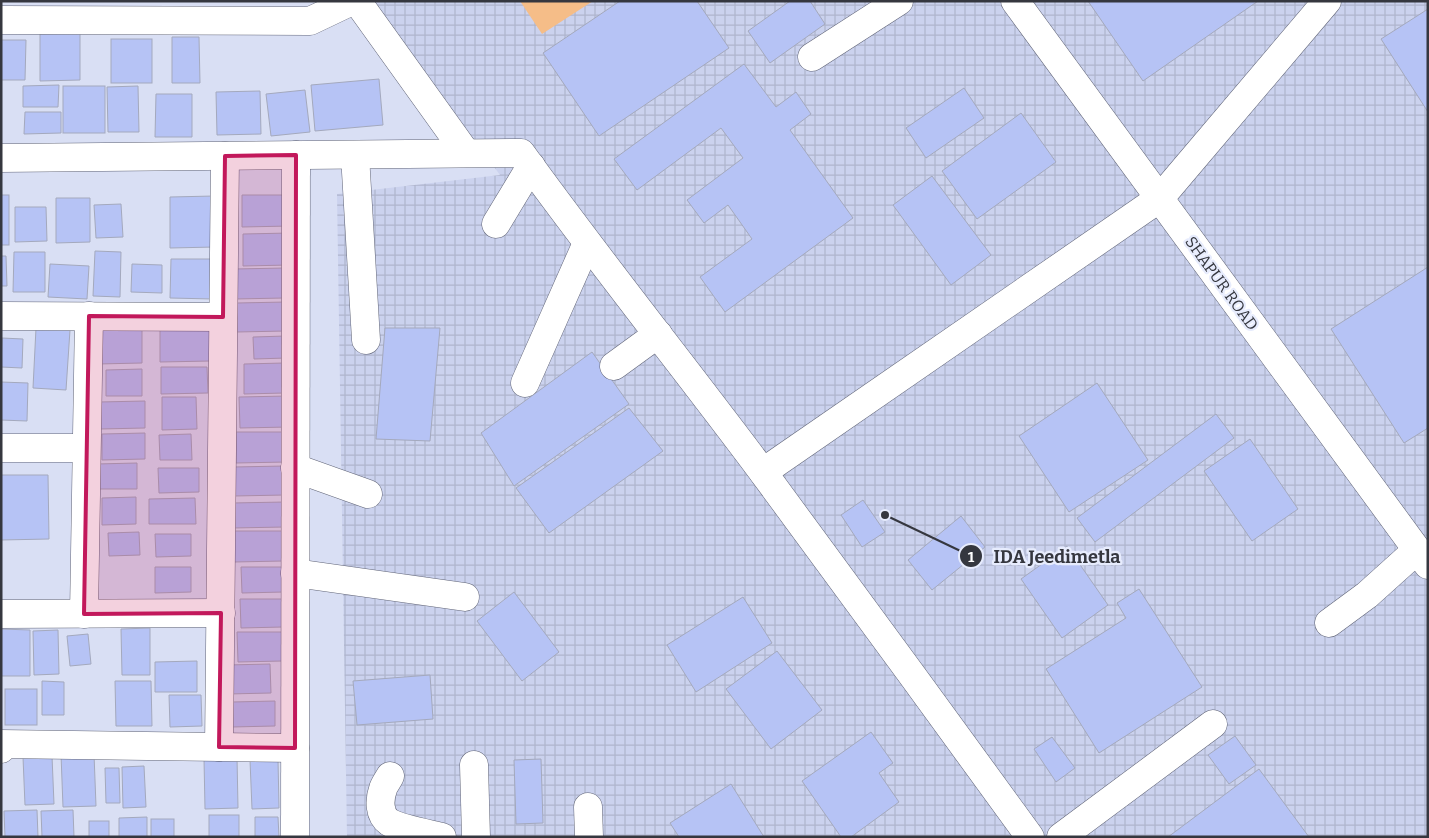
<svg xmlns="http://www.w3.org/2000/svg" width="1429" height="838" font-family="Bitter,serif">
  <defs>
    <pattern id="industrial-grid" width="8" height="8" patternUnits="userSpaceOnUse" patternTransform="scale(1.25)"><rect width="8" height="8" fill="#cbd2ee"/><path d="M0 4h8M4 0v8" fill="none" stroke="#afb5cd"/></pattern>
  </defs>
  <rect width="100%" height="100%" fill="#d9dff4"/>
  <polygon fill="url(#industrial-grid)" points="371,1 1428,1 1428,837 347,837 337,194 500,175"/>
  <polygon fill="#f5bd88" points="520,1 593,1 542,34"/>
  <g fill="#b6c3f5" stroke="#a4a9bd">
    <polygon points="620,1 697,1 729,48 599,136 543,53"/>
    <polygon points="790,1 810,1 825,24 770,63 748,31"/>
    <polygon points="1088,1 1258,1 1143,81"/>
    <polygon points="1428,9 1428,112 1381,39"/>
    <polygon points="80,33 80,80 40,81 40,34"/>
    <polygon points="172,37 199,37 200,83 172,83"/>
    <rect x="111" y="39" width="41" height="44"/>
    <polygon points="1,40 26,40 25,80 1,80"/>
    <polygon points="744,64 776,107 796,92 811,114 790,130 853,218 725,312 700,277 752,239 728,205 704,223 687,200 743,158 721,128 637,190 614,159"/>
    <polygon points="379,79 383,125 315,131 311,85"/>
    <polygon points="59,85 58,107 23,107 23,86"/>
    <rect x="63" y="86" width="42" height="47"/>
    <polygon points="138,86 139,132 108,132 107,87"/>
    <polygon points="964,88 984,118 926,158 906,128"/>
    <polygon points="305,90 310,132 271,136 266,94"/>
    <polygon points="260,91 261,134 217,135 216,92"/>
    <polygon points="156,94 192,94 192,137 155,137"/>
    <polygon points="25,112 61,112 61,133 24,134"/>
    <polygon points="1021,113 1056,162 977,219 942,171"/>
    <polygon points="932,176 991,255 951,285 893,205"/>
    <rect x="1" y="195" width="8" height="50"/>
    <polygon points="242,195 290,195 291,226 242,227"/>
    <polygon points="214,196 215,247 170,248 170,197"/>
    <polygon points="56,198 90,198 90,242 56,243"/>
    <polygon points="121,204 123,237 96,238 94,205"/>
    <polygon points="15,207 46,207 47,241 15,242"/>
    <polygon points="290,233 290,265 243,266 243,234"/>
    <polygon points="95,251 121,252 120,297 93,296"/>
    <polygon points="14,252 45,252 45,292 13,292"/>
    <polygon points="1,256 6,256 7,286 1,286"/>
    <polygon points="171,259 214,259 213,299 170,298"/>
    <polygon points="50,264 89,266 87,299 48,297"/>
    <polygon points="132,264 162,265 162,293 131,292"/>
    <polygon points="1428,267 1428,428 1404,443 1331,329"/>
    <polygon points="285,268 285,298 234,299 234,269"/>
    <polygon points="286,302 286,331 237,332 237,303"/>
    <polygon points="210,326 211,361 160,362 160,327"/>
    <polygon points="36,328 70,330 66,390 33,388"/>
    <polygon points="142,328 142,363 98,364 97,329"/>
    <polygon points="385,328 440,328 430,441 376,439"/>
    <polygon points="286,336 287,358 254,359 253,337"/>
    <polygon points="2,338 23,339 22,368 1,367"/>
    <polygon points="592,352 629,404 514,486 481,433"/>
    <polygon points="284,363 285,393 244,394 244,364"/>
    <polygon points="161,367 207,367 208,393 161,394"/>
    <polygon points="142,369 142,396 106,396 106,370"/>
    <polygon points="1,382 28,383 27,421 1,420"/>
    <polygon points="1097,383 1148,460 1069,512 1019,436"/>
    <polygon points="288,396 289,427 240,428 239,397"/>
    <polygon points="162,397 196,397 197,429 162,430"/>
    <polygon points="145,401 145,428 100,429 99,402"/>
    <polygon points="629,408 663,451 549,533 516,488"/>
    <polygon points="1216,414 1234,438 1095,542 1077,518"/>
    <polygon points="236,432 286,432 287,462 236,463"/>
    <polygon points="145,433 145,459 102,460 102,434"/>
    <polygon points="191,434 192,460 160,460 159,435"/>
    <polygon points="1250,439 1298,509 1252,541 1204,471"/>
    <polygon points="137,463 137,489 97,489 96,464"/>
    <polygon points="285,466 285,495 234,496 233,467"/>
    <polygon points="158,468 199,468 199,492 159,493"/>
    <polygon points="1,475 48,475 49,539 1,540"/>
    <polygon points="136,497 136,524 102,525 102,498"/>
    <polygon points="195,498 196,524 149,524 149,499"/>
    <polygon points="863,500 885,532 862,547 841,515"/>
    <polygon points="285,502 285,527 233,528 232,503"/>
    <polygon points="961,516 985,547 932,590 908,560"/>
    <polygon points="234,531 284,531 284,561 234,562"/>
    <polygon points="139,532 140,555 109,556 108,533"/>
    <polygon points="155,534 191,534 191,556 156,557"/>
    <polygon points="1067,546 1108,605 1062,638 1021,579"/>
    <polygon points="155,567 191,567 191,592 155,593"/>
    <polygon points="241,567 283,567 284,592 242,593"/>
    <polygon points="1139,589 1202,687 1099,753 1046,669 1126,618 1117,603"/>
    <polygon points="514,592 559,652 522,681 477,621"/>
    <polygon points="743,597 772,643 696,692 667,645"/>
    <polygon points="240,599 282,599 283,627 241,628"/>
    <polygon points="150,628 150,675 122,675 121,629"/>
    <polygon points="1,629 30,630 30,676 1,676"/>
    <polygon points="58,630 59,674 34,675 33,631"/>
    <polygon points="237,632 283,632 283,661 238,662"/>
    <polygon points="88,634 91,664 70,666 67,636"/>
    <polygon points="777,651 822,710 771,749 726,689"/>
    <polygon points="197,661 197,692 155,692 155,662"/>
    <polygon points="270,664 271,693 228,694 227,665"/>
    <polygon points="430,675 433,719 357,725 353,681"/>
    <polygon points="42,681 64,682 64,715 42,715"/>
    <polygon points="115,681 151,681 152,726 116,726"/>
    <rect x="5" y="689" width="32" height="36"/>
    <polygon points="169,695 201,695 202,726 170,727"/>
    <polygon points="275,701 275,726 232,727 232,702"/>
    <polygon points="871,732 893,763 879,773 899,802 851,837 841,837 802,781"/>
    <polygon points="1235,736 1256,765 1229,784 1208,755"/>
    <polygon points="1052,737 1075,768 1056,782 1034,749"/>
    <polygon points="61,754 94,754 96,806 63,807"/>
    <polygon points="52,756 54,804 25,805 23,757"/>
    <polygon points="237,757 238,808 205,809 204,758"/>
    <polygon points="278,759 279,808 252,809 250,760"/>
    <polygon points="541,759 543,823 516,824 514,760"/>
    <polygon points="144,766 146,807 123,808 122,767"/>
    <polygon points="105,768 119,768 120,803 106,803"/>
    <polygon points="1259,769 1309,837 1168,837"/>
    <polygon points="731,784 764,837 679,837 670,823"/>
    <polygon points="37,810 38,837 5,837 4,811"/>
    <polygon points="73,810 74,837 42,837 41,811"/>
    <rect x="209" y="815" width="30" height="22"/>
    <polygon points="147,817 147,837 119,837 119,818"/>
    <polygon points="255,817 278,817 279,837 255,837"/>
    <rect x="151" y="819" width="23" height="18"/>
    <rect x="89" y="821" width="20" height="16"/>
  </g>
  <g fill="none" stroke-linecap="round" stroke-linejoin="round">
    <defs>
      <g id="minor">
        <polyline points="357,1 466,153"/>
        <polyline points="1015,1 1428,565"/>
        <polyline points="1,20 310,21 352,1"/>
        <polyline points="812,57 899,1"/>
        <polyline points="355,155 366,340"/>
        <path d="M1 158 521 153C599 261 682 364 762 471 852 592 941 715 1030 837"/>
        <polyline points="496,224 531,166"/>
        <polyline points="1,316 223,317"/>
        <polyline points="614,366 658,334"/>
        <polyline points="525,383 587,243"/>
        <polyline points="1,448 86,448"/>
        <polyline points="295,468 368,494"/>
        <polyline points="763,472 1160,198 1327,1"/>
        <polyline points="295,573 465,597"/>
        <polyline points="1,614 221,613"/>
        <polyline points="84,614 89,316"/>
        <polyline points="1329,623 1367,595 1417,550"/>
        <polyline points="219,747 225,156"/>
        <polyline points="1,749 1,744 295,748"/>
        <polyline points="474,765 476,837"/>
        <path d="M390 776C388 780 384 785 383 789 379 800 379 815 389 822 398 828 430 834 442 837"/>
        <polyline points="588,807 589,837"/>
        <polyline points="295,837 296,155"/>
        <polyline points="1061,837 1213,724"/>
      </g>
    </defs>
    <use href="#minor" stroke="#616578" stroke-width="29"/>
    <use href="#minor" stroke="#fff" stroke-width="28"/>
  </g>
  <path fill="#c2185b" fill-opacity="0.2" stroke="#c2185b" stroke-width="4" stroke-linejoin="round" d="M296 155 295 748 219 747 221 613 84 614 89 316 223 317 225 156Z"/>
  <g text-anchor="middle" stroke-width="4.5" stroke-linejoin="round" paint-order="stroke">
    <g font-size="16" fill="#35373f" stroke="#e7ecfd">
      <text transform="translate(1222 283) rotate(54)" y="6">SHAPUR ROAD</text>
    </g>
  </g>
  <path fill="none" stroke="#35373f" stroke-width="2" d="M885 515L971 556"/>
  <g fill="#35373f" stroke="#e7ecfd" stroke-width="2">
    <circle cx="885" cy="515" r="5"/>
    <circle cx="971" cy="556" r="12"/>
  </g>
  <g font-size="15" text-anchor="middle" font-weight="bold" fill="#fff">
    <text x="971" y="562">1</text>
  </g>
  <g font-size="18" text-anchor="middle" font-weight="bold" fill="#35373f" stroke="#e7ecfd" stroke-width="4.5" stroke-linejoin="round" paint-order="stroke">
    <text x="1057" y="563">IDA Jeedimetla</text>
  </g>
  <rect width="1429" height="838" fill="none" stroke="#35373f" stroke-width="5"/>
</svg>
